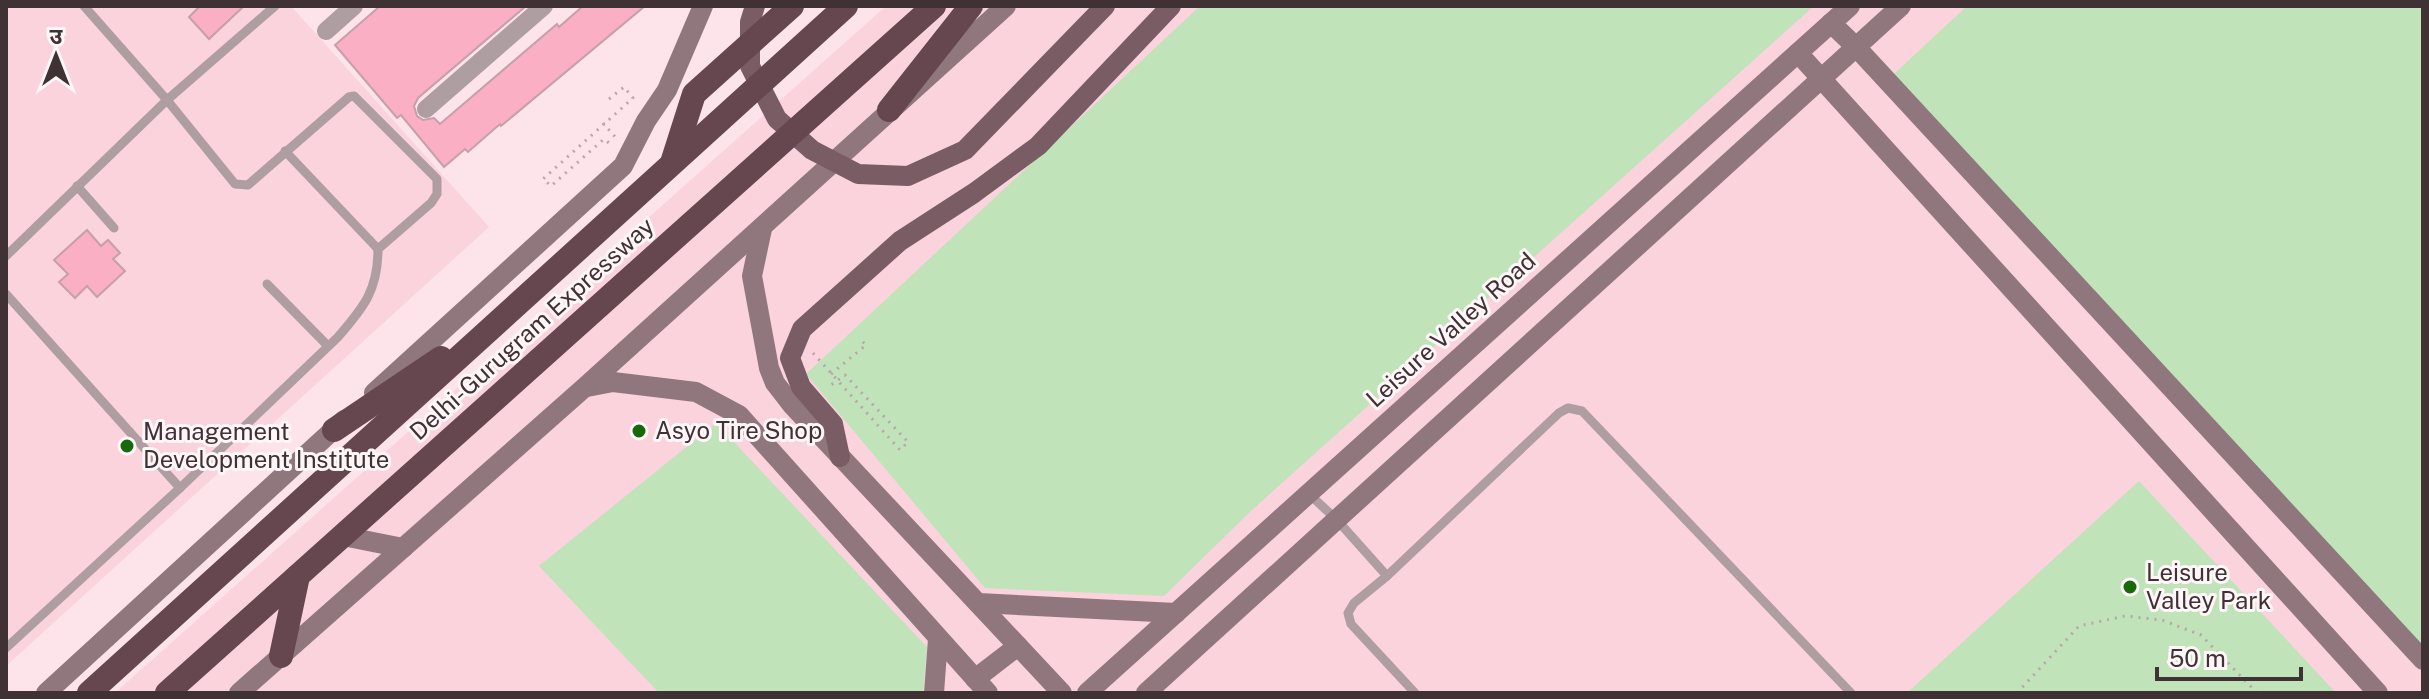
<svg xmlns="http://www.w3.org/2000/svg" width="2429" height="699" font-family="'Public Sans','Noto Sans Devanagari',sans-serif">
  <rect width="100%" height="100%" fill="#fce4ea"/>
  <g fill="#fad3dd">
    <polygon points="6,6 291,6 489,227 6,666"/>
    <polygon points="886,6 2423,6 2423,693 115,693"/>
  </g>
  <g fill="#c0e3ba">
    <polygon points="1200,6 1814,6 1252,510 1164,596 985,588 806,374"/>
    <polygon points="1967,6 2423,6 2423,670 1881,86"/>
    <polygon points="716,423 927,647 923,693 659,693 539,566"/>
    <polygon points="2139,481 2336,693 1907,693"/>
  </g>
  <g fill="#faafc4" stroke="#c59fa9" stroke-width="2">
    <polygon points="200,6 244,6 209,39 189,17"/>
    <polygon points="380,6 526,6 418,98 414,106 417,116 423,120 434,118 440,124 557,24 559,27 583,6 645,6 501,126 500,124 468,152 465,149 444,167 401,115 397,118 335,45"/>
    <polygon points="87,230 101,246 108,240 120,253 113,259 125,271 97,297 87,286 75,298 59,282 68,274 54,260"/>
  </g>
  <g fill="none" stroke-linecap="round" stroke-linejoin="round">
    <g stroke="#baa5ab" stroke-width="3" stroke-dasharray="2 6" stroke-linecap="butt">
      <polyline points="609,99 624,87 633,98 543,179 551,186 604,139 609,143"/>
      <polyline points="603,123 616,138"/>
      <polyline points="813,353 900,450 908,442 845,375 831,385"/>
      <polyline points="831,374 866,345 859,338"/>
      <polyline points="2017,693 2079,626 2125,616 2162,620 2201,635 2257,693"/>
    </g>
    <g stroke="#ae9da1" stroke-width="9">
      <polyline points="84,6 167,100 235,184 248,185 349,97 354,96 437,179 437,194 431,203 378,249 285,151"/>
      <polyline points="77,186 114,228"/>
      <polyline points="6,256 167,100 275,6"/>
      <polyline points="267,284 328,346"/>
      <polyline points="6,294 180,488"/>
      <polyline points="1308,493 1337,520 1387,576"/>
      <path d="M6 648 180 488 338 337C364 307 378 290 378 249"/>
      <polyline points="1415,693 1351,624 1348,613 1354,603 1387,576 1559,413 1568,408 1582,411 1851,693"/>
    </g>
    <g stroke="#ae9da1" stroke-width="18">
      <polyline points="326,31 354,6"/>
      <polyline points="426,109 544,6"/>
    </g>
    <g stroke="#90777e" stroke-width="20">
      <polyline points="1831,23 1856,47 2423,660"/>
      <polyline points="1798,53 2378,693"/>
      <polyline points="762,229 752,276 769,368 775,383 792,405 1062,693"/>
      <polyline points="587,387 613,382 696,392 739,415 988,693"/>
      <polyline points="374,393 623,166 646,121 667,90 703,6"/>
      <polyline points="343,536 403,548"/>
      <polyline points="978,603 1176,613"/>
      <polyline points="975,679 1018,646"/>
      <polyline points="46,693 344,420"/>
      <polyline points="239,693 585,387 1006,6"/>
      <polyline points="934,693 938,639"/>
      <polyline points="1087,693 1850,6"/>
      <polyline points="1146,693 1901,6"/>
    </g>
    <g stroke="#7a5d64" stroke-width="20">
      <polyline points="755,6 750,22 750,66 777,119 812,150 858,174 908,176 965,150 1105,6"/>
      <polyline points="840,457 833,424 801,387 790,358 802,329 900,241 974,193 1038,146 1171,6"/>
    </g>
    <g stroke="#66464f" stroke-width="24">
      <polyline points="889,110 971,6"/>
      <polyline points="672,163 694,94 792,6"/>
      <polyline points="334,430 441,358"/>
      <polyline points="281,656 298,576"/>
      <polyline points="89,693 846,6"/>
      <polyline points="167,693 934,6"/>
    </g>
  </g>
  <g fill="#196809" stroke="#fef6f8" stroke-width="3">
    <circle cx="639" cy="431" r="8"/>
    <circle cx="127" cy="446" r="8"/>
    <circle cx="2130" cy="587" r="8"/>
  </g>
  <g text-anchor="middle" stroke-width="6" stroke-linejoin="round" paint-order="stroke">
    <g font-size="24" fill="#403135" stroke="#fef6f8">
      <text transform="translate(532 329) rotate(-42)" y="8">Delhi-Gurugram Expressway</text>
      <text transform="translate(1451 330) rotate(-42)" y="8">Leisure Valley Road</text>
    </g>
    <g font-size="24" fill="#403135" stroke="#fef6f8" text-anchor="start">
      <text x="655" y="439">Asyo Tire Shop</text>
      <text x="143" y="440">Management<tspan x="143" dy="28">Development Institute</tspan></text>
      <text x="2146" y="581">Leisure<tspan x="2146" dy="28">Valley Park</tspan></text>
    </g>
  </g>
  <rect width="2429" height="699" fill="none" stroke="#403135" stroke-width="16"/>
  <g transform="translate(56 56)" stroke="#fef6f8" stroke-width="6" paint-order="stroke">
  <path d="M0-6L14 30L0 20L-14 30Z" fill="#403135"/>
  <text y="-12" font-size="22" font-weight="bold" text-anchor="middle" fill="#403135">उ</text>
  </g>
  <path d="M2157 667v12h144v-12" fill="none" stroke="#403135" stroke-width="4"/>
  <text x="2169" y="667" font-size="24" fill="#403135" stroke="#fef6f8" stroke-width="6" paint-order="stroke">50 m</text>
</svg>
